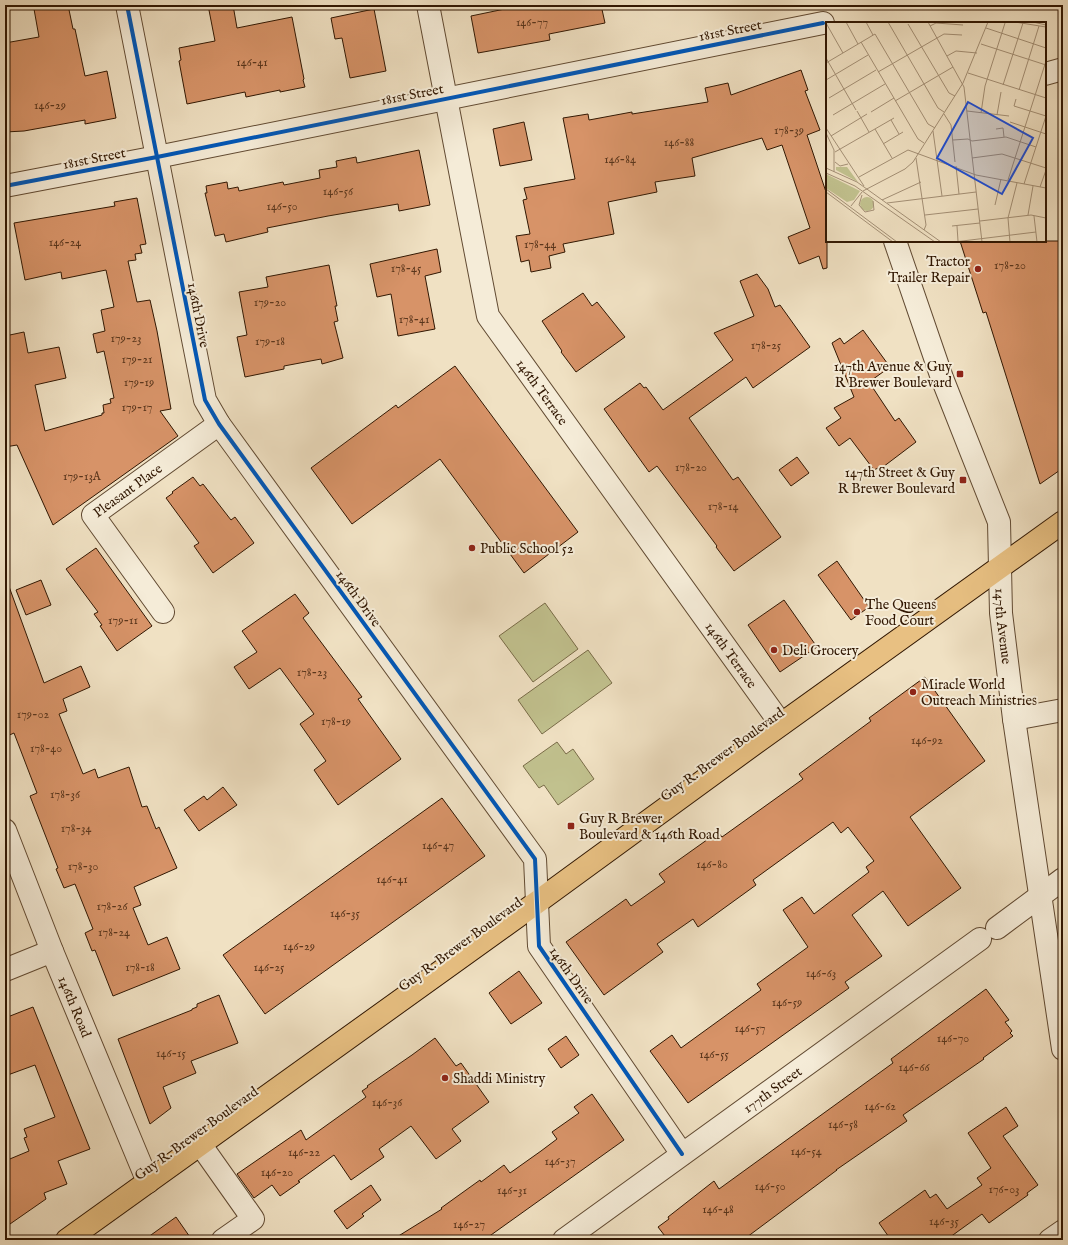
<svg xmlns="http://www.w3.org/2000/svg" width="1068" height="1245" font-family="'IM FELL English',serif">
  <rect width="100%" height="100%" fill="#f0e1c3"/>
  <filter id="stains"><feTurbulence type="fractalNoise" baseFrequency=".005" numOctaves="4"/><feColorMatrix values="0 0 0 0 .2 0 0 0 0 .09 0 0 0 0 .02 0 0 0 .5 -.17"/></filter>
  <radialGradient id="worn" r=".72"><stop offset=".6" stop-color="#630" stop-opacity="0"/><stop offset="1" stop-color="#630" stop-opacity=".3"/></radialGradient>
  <g fill="#c1c18e" stroke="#796c48">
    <polygon points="545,603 578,649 533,682 499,636"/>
    <polygon points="588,650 612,683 542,734 518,700"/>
    <polygon points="557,742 566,754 573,749 594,779 558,805 544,785 539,788 523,766"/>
  </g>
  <g fill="#d79368" stroke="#311702">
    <polygon points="53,5 68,5 73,29 75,29 85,76 107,71 116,118 85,124 85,120 24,131 5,132 5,43 39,37 34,9"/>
    <polygon points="208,5 233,5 237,28 292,17 304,79 303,80 305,87 280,92 280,90 246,97 245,92 187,104 179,61 181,60 179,48 215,41"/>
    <polygon points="524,5 601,5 605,23 549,34 550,40 478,53 471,16"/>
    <polygon points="374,9 386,71 350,78 342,38 335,39 331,18"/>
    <polygon points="801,70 808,90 805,91 820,130 807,135 827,195 827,268 823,269 819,256 799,264 788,237 810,228 782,145 767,150 762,138 692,158 695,176 655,182 657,192 608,202 614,234 563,244 565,252 549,256 551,268 531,272 529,260 521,262 516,236 530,234 523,200 527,199 524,188 575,179 563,118 588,114 589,120 632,112 632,114 708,102 705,88 728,83 731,95"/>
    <polygon points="524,122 532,160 500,166 493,129"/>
    <polygon points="419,150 430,205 399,211 398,204 328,216 267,228 268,232 226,242 224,234 215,236 205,193 207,193 206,186 227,182 228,189 238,187 239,191 283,182 284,185 320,178 319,170 337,167 336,161 356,157 357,163"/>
    <polygon points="137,198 146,244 140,245 142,253 135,254 136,260 128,261 137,302 150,300 157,331 171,409 160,411 178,436 53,525 17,445 5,447 5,336 24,332 28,353 59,347 66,378 35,385 45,431 102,415 102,413 104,413 103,405 111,403 110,399 114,398 104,351 97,353 93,334 105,331 101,310 114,307 106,270 62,279 61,272 25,280 14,223 115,206 114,202"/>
    <polygon points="960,241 1063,241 1063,468 1040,484 986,312 983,313"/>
    <polygon points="437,249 441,272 425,276 435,329 398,336 391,294 377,297 370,264"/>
    <polygon points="329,265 337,306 335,306 338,321 334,322 343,358 322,364 321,359 284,366 284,369 245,377 237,337 247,335 239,292 268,287 266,277"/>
    <polygon points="757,274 768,289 775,307 780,305 810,347 753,388 746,377 689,418 733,480 738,477 781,537 734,571 716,547 717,546 657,466 649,472 604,409 640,383 644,388 646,387 663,410 733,360 714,333 754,316 740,281"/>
    <polygon points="583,293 592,306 597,302 625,337 576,372 561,352 562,351 542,321"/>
    <polygon points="863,330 890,367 869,382 895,421 899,418 916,442 879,470 878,468 874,470 850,438 839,446 826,428 841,418 834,408 854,397 832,343 840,338 844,344"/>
    <polygon points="455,366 578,532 524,573 440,459 352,524 311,468 396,405 398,408"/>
    <polygon points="797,457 809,473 791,486 779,470"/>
    <polygon points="193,477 200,486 203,484 231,520 235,517 254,543 213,573 194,546 199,543 166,498 173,493 172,492"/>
    <polygon points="96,548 152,626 117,651 100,626 102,625 94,614 98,612 66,569"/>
    <polygon points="837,561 869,607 851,620 818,575"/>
    <polygon points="41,580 51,605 26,615 16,590"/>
    <polygon points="7,581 44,683 81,666 90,687 63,699 67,711 59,714 83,774 95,769 98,778 129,767 142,807 147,806 156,829 159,827 177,868 134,887 141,905 133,908 148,945 167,937 180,969 113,996 95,950 92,951 85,933 93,929 75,884 64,888 56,869 58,868 30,796 37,793 14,733 5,737 5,582"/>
    <polygon points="295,594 309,613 303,618 362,697 358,699 401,759 338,805 314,770 326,761 300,724 314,714 280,668 249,689 234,667 257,652 242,631"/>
    <polygon points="784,600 817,647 780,672 748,625"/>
    <polygon points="925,677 985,761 910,817 961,888 908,926 883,891 852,915 882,956 845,982 849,988 688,1103 650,1051 672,1035 681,1048 761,990 757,984 808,947 783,910 802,897 814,914 869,872 866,867 874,861 848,827 841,833 833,822 753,880 756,885 698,927 693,919 657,944 663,952 604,995 566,942 626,899 631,906 665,882 659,874 718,832 722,837 803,779 799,774 871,721 869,718"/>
    <polygon points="223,787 237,805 199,831 184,810 204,796 207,800"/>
    <polygon points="442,798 485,856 265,1014 223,955"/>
    <polygon points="519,971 542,1003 511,1024 489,993"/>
    <polygon points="986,989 1009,1020 1005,1022 1012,1031 1010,1033 1013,1036 983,1058 984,1059 903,1115 907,1121 836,1170 837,1170 743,1240 668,1240 658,1227 669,1219 668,1217 714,1181 719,1189 893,1063 891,1059"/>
    <polygon points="219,995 238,1043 191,1061 196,1073 163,1087 171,1108 150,1124 118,1039 192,1010 192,1009 197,1007 197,1004"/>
    <polygon points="33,1007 90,1149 58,1161 67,1184 44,1193 46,1199 10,1224 5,1211 5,1161 29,1151 24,1138 27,1137 24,1129 55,1117 35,1065 5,1076 5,1018"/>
    <polygon points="566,1036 579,1055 561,1068 548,1049"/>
    <polygon points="435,1038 456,1066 461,1063 489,1102 452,1129 461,1141 436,1159 411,1126 379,1149 384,1157 351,1180 334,1155 298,1181 300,1182 280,1196 272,1185 254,1198 237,1174 301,1130 306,1140 366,1097 362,1091 368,1087 367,1086 412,1055"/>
    <polygon points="592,1094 624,1140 484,1240 392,1240 442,1209 441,1208 480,1180 481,1182 504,1165 510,1173 541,1151 557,1139 552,1132 579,1113 574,1107"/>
    <polygon points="1006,1107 1018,1126 1003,1136 1038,1185 1027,1193 1028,1195 989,1223 982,1214 946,1240 891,1240 879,1223 925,1190 930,1198 936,1194 947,1209 982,1185 977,1178 991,1168 968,1133"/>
    <polygon points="371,1185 381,1200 362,1214 364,1216 347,1229 334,1211"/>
    <polygon points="176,1217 192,1240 144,1240"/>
  </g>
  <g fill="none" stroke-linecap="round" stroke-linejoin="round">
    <defs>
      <g id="minor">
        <polyline points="127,5 205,400 219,424 535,859 539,946 682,1154"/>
        <path id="s1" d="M428 5 488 316 781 724"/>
        <polyline points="1045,74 1063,69"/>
        <polyline points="5,186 157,157 823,23"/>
        <path id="s2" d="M895 241 942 378 999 522 1001 613 1014 719 1063 1049"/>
        <path id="s3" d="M163 612 93 515 219 424"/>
        <polyline points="1014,719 1063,710"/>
        <path id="s4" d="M5 830 52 951 148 1182"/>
        <polyline points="997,928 1063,879"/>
        <polyline points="5,970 52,951"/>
        <polyline points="200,1144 253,1219 223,1240"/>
        <path id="s5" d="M564 1240 980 939"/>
        <polyline points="1050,1240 1063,1231"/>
      </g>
      <polyline id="major" points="67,1240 536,903 758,741 1063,522"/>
    </defs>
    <use href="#minor" stroke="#614a32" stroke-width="24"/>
    <use href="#major" stroke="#311702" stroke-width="24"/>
    <use href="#minor" stroke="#f5ecd8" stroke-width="22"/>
    <use href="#major" stroke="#e8c082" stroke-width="22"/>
    <defs>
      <g id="cycleway">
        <polyline points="127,5 205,400 219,424 535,859 539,946 682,1154"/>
        <polyline points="5,186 157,157 823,23"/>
      </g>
    </defs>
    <use href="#cycleway" stroke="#f5ecd8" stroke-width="6"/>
    <use href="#cycleway" stroke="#0057b8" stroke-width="4"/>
  </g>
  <g fill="#8f2418" stroke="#f5ecd8" stroke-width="1.5">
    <circle cx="978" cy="269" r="4"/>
    <rect x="956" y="370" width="8" height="8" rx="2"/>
    <rect x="959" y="476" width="8" height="8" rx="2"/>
    <circle cx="472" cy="548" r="4"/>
    <circle cx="857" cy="612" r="4"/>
    <circle cx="774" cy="650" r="4"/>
    <circle cx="913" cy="692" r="4"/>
    <rect x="567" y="822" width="8" height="8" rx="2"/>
    <circle cx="445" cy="1078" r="4"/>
  </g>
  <g text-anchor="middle" stroke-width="4" stroke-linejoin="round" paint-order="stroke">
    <g font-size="12" fill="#5a361c">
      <text x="532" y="26">146-77</text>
      <text x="252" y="66">146-41</text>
      <text x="50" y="109">146-29</text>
      <text x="789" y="134">178-39</text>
      <text x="679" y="146">146-88</text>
      <text x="620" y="163">146-84</text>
      <text x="338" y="195">146-56</text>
      <text x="282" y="210">146-50</text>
      <text x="65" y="246">146-24</text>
      <text x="540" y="248">178-44</text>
      <text x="1010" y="269">178-20</text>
      <text x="406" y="272">178-45</text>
      <text x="270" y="306">179-20</text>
      <text x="414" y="323">178-41</text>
      <text x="126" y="342">179-23</text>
      <text x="270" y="345">179-18</text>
      <text x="766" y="349">178-25</text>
      <text x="137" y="363">179-21</text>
      <text x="139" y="386">179-19</text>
      <text x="137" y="411">179-17</text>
      <text x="691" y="471">178-20</text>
      <text x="82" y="480">179-13A</text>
      <text x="723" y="510">178-14</text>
      <text x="123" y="624">179-11</text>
      <text x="312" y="676">178-23</text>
      <text x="33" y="718">179-02</text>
      <text x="336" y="725">178-19</text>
      <text x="927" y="744">146-92</text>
      <text x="46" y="752">178-40</text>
      <text x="65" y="798">178-36</text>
      <text x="76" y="832">178-34</text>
      <text x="438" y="849">146-47</text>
      <text x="712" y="868">146-80</text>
      <text x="83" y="870">178-30</text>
      <text x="392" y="883">146-41</text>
      <text x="112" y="910">178-26</text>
      <text x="345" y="917">146-35</text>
      <text x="114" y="936">178-24</text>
      <text x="299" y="950">146-29</text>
      <text x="140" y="971">178-18</text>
      <text x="269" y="971">146-25</text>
      <text x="821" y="977">146-63</text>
      <text x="787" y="1006">146-59</text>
      <text x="750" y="1032">146-57</text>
      <text x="953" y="1042">146-70</text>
      <text x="171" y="1057">146-15</text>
      <text x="714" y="1058">146-55</text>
      <text x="914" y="1071">146-66</text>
      <text x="387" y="1106">146-36</text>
      <text x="880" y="1110">146-62</text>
      <text x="843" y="1128">146-58</text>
      <text x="806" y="1155">146-54</text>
      <text x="304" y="1156">146-22</text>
      <text x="560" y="1165">146-37</text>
      <text x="277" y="1176">146-20</text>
      <text x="770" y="1190">146-50</text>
      <text x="1004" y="1193">176-03</text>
      <text x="512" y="1194">146-31</text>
      <text x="718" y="1213">146-48</text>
      <text x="944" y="1225">146-35</text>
      <text x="469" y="1228">146-27</text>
    </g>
    <g font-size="14" fill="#311702" stroke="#f5ecd8">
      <text transform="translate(730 30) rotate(-11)" y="5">181st Street</text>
      <text transform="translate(412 94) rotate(-11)" y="5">181st Street</text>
      <text transform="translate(94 158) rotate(-11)" y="5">181st Street</text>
      <text transform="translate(199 315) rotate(79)" y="5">146th Drive</text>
      <text dy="5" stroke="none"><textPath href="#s1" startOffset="410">146th Terrace</textPath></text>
      <text dy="5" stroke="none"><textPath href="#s3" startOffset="162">Pleasant Place</textPath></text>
      <text transform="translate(359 598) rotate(54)" y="5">146th Drive</text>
      <text dy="5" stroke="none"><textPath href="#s2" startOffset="404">147th Avenue</textPath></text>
      <text dy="5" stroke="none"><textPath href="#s1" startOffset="734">146th Terrace</textPath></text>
      <text transform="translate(722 754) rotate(-36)" y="5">Guy R. Brewer Boulevard</text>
      <text transform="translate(460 944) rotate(-36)" y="5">Guy R. Brewer Boulevard</text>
      <text transform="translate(572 975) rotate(55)" y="5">146th Drive</text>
      <text dy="5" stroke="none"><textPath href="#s4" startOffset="190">146th Road</textPath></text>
      <text dy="5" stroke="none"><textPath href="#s5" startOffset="257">177th Street</textPath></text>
      <text transform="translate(196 1133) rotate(-36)" y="5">Guy R. Brewer Boulevard</text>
    </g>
    <g font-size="14" fill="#311702" stroke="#f5ecd8" text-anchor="start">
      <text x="970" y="266" text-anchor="end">Tractor<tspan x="970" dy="16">Trailer Repair</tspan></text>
      <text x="952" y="371" text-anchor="end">147th Avenue &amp; Guy<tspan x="952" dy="16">R Brewer Boulevard</tspan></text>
      <text x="955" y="477" text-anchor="end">147th Street &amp; Guy<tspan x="955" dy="16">R Brewer Boulevard</tspan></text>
      <text x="480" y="553">Public School 52</text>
      <text x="865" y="609">The Queens<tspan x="865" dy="16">Food Court</tspan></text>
      <text x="782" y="655">Deli Grocery</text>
      <text x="921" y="689">Miracle World<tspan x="921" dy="16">Outreach Ministries</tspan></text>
      <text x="579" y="823">Guy R Brewer<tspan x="579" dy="16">Boulevard &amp; 146th Road</tspan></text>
      <text x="453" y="1083">Shaddi Ministry</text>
    </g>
  </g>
  <g transform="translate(826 22)">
    <rect width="220" height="220" fill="#f0e1c3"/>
    <path d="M10 145H21L32 160 10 148ZM0 152 34 169 28 178 21 180 0 166ZM34 182a7 7 0 1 1 14 0a7 7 0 1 1-14 0Z" fill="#c1c18e"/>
    <path fill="none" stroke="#a49076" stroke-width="1" d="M20 0 32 22M40 0 47 13M62 0 112 86 118 90M102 0 138 65 156 220M189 0 220 5M207 0 220 3M0 1 17 31M82 2 123 71 129 74M104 4 110 1 137 3M160 6 220 26M35 20 92 117 98 121M155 22 220 43M121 34 130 29 151 31M0 36 30 88M0 41 49 12 102 102 109 106M52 50 118 12 136 13M142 51 220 76M0 58 42 33M177 63 197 1M193 68 213 4M3 76 50 48M190 77 188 84 220 94M69 79 127 45M31 89 43 110M141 89 183 94M45 90 68 76M155 91 159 64 179 1M118 92 125 103 129 140M7 93 59 62M171 93 175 70M65 98 73 112M184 100 220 112M0 106 38 164M49 107 66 136M170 107 177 106 178 115M107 109 116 174M0 111 8 128V150M5 114 41 92M127 118 142 117 146 119 180 115 210 125M57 122 77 110M9 130 68 96M90 136 100 203 98 208M146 136 176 132 220 146M9 140 14 144 22 142M130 144 133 172M0 146 31 160 115 220M0 151 29 164 109 220M33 155 82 128 150 153 220 166M182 158 220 39M198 162 220 94M214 165 220 148M0 167 71 220M37 169 79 147 87 140 137 61 162 0M0 170 67 220M36 173 33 183 39 190 48 188 47 179M56 178 95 160M61 181 150 170M169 183 175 157M25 184 36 170M99 193 152 187M202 193 207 164M208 194 211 220M154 199 205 193 220 196M126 204 154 201M131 204 132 219M128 220 210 210M184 220 182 196 191 161"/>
    <path fill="#1d4ed8" fill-opacity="0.15" stroke="#1d4ed8" stroke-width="2" d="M142 80 207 116 176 172 111 136Z"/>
    <rect width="220" height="220" fill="none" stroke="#311702" stroke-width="2"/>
  </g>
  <rect width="1068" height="1245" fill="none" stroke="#f0e1c3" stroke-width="20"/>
  <rect x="6" y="6" width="1056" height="1233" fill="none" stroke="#311702" stroke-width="2"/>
  <rect x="10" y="10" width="1048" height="1225" fill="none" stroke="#311702"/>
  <rect width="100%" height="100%" filter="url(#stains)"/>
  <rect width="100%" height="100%" fill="url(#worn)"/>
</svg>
